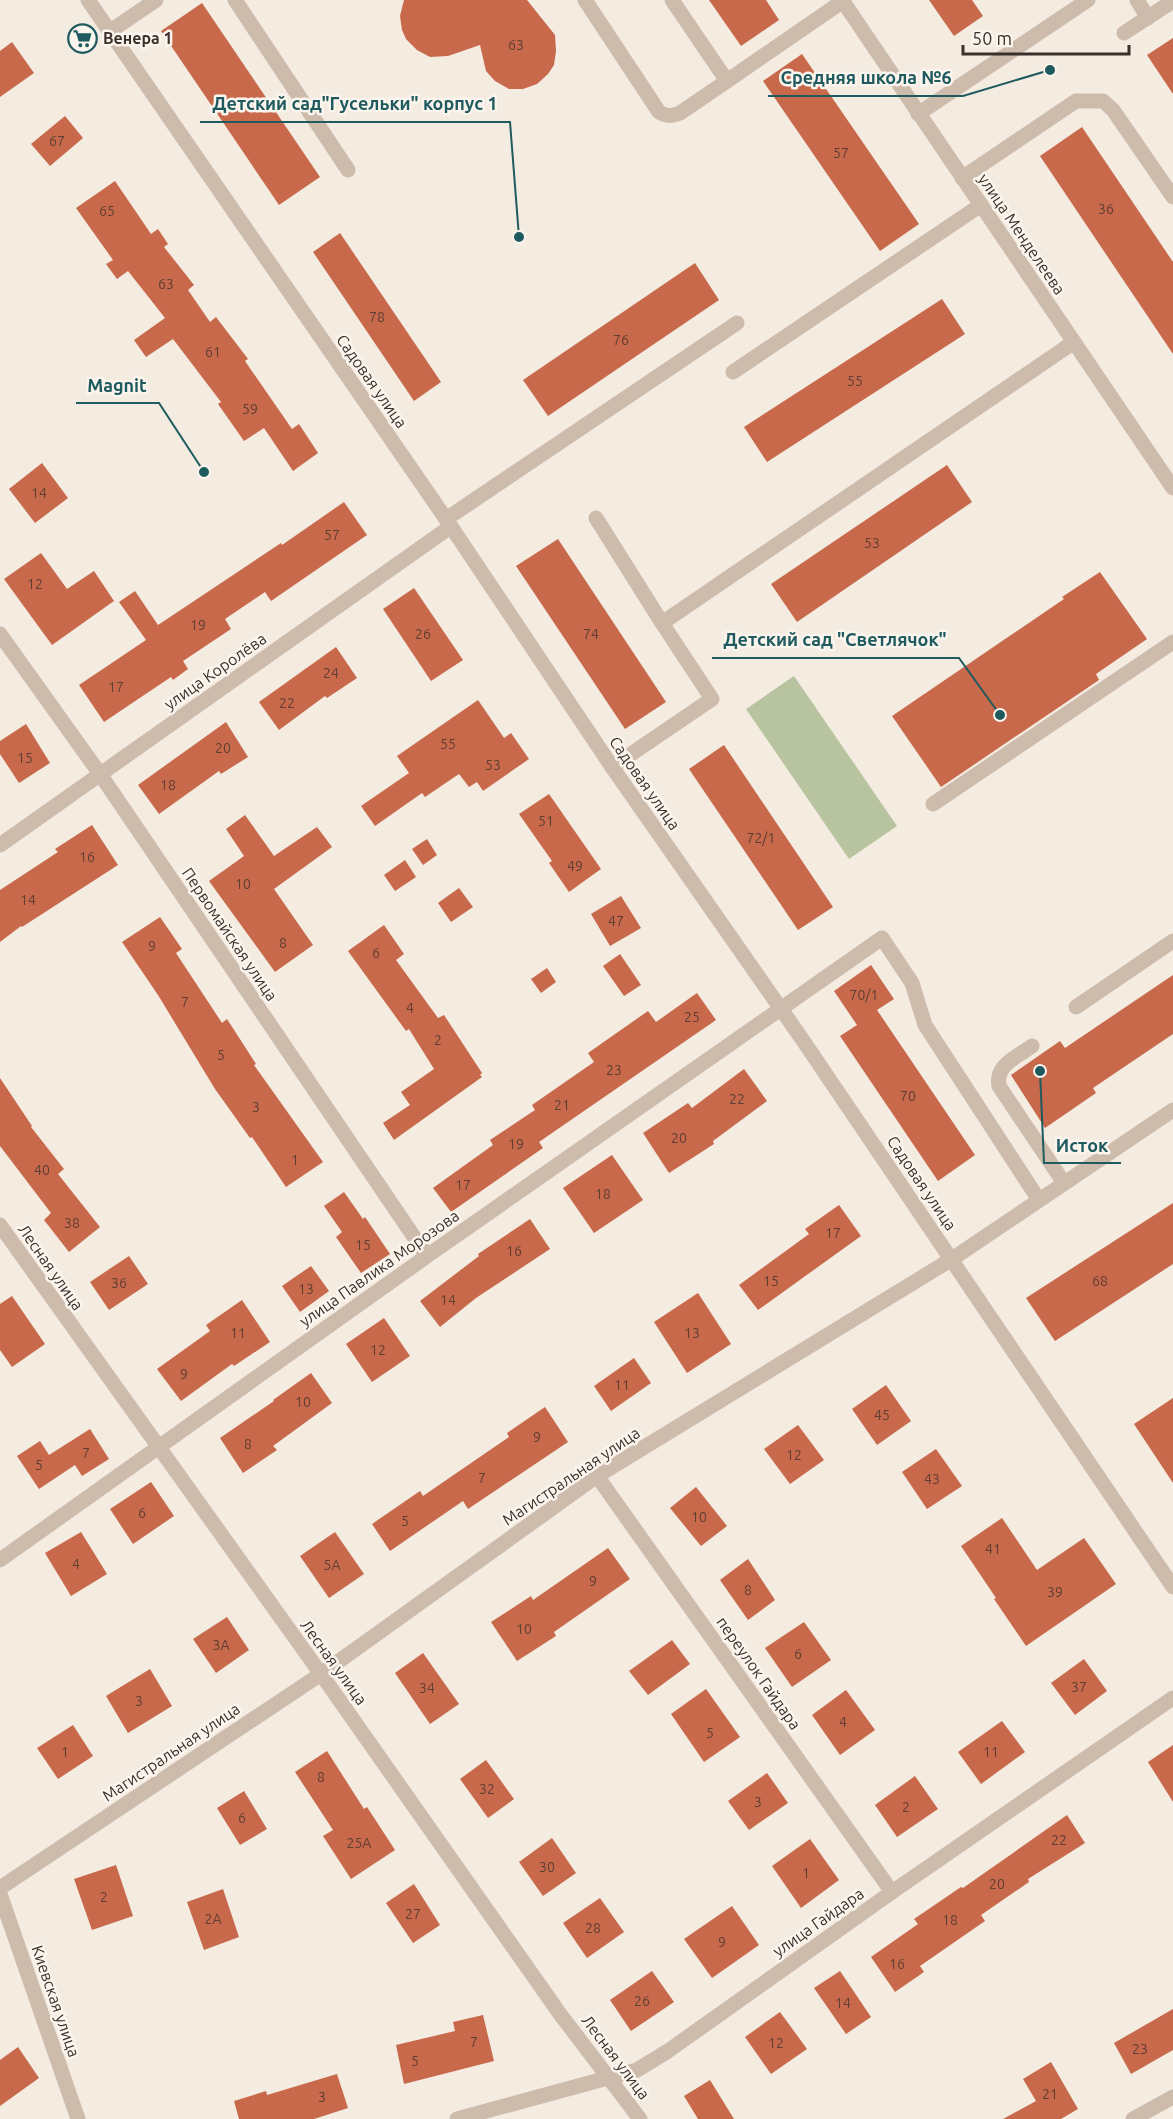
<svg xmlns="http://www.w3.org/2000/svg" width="1173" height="2119" font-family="Ubuntu,sans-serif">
  <rect width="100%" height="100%" fill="#f4ebe1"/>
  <polygon fill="#b8c4a0" points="794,676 897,826 849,859 746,709"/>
  <g fill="#c8694b">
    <polygon points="404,0 527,0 555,35 556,51 554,65 548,74 537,84 523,89 509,89 495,81 486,71 480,45 448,56 430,57 417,50 406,39 402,30 400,16"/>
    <polygon points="709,0 766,0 779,20 741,46"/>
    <polygon points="929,0 972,0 983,16 954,36"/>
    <polygon points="202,3 320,177 279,205 161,31"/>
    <polygon points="1173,38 1173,94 1147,55"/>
    <polygon points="12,42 34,73 0,97 0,51"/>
    <polygon points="802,54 919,224 880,251 763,81"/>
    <polygon points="65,116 83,138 50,166 31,144"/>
    <polygon points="1082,127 1173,262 1173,354 1040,156"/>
    <polygon points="115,181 151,234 158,229 168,244 164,247 194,285 188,290 210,322 216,317 248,359 245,361 292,429 299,424 318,453 293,471 264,428 244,441 218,404 221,402 173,339 146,357 134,340 165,318 128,271 117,279 106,264 113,260 76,208"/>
    <polygon points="340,233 441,382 414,401 313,252"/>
    <polygon points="695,263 719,300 548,416 523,380"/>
    <polygon points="942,299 965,334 767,462 744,427"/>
    <polygon points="42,463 68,498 35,523 9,489"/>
    <polygon points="947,465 972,502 797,622 771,584"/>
    <polygon points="344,502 367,535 271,601 265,592 225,619 231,629 183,661 188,669 173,680 171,677 104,722 79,685 146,640 119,602 135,591 158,625 281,543 282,545"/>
    <polygon points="558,539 666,702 625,729 516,566"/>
    <polygon points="41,553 67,589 94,571 114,601 52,645 4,579"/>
    <polygon points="1100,572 1147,639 1096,674 1099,680 941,787 892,716 1064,599 1062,597"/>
    <polygon points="414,588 463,660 431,681 383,609"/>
    <polygon points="336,647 357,678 327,698 325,696 279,730 259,702"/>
    <polygon points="478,700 504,738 511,733 529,759 483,791 477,782 469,787 459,774 425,797 422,793 375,826 361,806 409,773 397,756"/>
    <polygon points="226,722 248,757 221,774 219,771 159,814 138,785"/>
    <polygon points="26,724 50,763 19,783 0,754 0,741"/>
    <polygon points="724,745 833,907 798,930 689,769"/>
    <polygon points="549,794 601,869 569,892 549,863 552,861 519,814"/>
    <polygon points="245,815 274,856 317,827 332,847 274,889 313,945 275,972 209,881 244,856 226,829"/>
    <polygon points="92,825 118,865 22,927 21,926 0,942 0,890 58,852 55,849"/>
    <polygon points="427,839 437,855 423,865 412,849"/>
    <polygon points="405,860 416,877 395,891 384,875"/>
    <polygon points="459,888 473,907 451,922 438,903"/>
    <polygon points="621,896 641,928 610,946 591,914"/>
    <polygon points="160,917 182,949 176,953 222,1023 227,1019 256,1064 254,1065 323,1162 286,1187 252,1137 250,1138 215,1089 158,995 122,942"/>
    <polygon points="384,925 404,954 396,960 438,1018 444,1015 482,1073 480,1075 482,1077 394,1140 383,1123 410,1105 401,1092 434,1069 409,1029 406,1031 348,951"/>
    <polygon points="620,954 641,985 624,996 603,966"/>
    <polygon points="871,965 894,999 877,1010 975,1155 938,1181 840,1036 857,1025 834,991"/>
    <polygon points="547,968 556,982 541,993 531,979"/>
    <polygon points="1173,975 1173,1034 1093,1088 1096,1093 1045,1128 1011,1075 1060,1041 1065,1048"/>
    <polygon points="697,993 716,1020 539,1142 543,1148 451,1212 433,1188 493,1145 490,1140 535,1110 532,1105 594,1062 588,1053 648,1011 656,1022"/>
    <polygon points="744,1069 767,1101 713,1141 714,1144 669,1173 643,1133 688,1103 692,1108"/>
    <polygon points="0,1078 32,1126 31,1127 64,1169 58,1174 100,1227 69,1252 44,1220 51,1213 0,1146"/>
    <polygon points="612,1155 643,1200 594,1233 563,1188"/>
    <polygon points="344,1192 363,1219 365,1217 390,1254 361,1273 336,1237 342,1232 324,1206"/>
    <polygon points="1173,1203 1173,1264 1055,1341 1026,1298"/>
    <polygon points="839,1205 861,1236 758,1310 739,1285 809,1234 805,1229"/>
    <polygon points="530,1219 550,1249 476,1298 440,1327 420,1301 479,1256 478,1254"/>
    <polygon points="129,1256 148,1284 109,1310 90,1282"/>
    <polygon points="311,1266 329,1291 300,1312 282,1286"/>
    <polygon points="698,1293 731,1344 687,1373 654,1322"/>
    <polygon points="12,1296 45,1344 12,1367 0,1350 0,1304"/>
    <polygon points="242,1300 270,1342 234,1366 232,1364 181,1401 157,1369 210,1331 206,1325"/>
    <polygon points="384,1318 410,1356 372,1382 346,1344"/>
    <polygon points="634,1358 651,1383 611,1411 594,1386"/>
    <polygon points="311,1373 332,1403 273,1446 277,1450 243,1473 220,1438 274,1401 273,1400"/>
    <polygon points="886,1385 911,1421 877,1445 852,1409"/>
    <polygon points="1173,1398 1173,1483 1134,1424"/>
    <polygon points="545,1407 568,1442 468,1509 463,1501 390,1551 372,1524 420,1491 423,1496 509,1437 507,1433"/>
    <polygon points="798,1425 824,1460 790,1484 764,1449"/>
    <polygon points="90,1429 109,1459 82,1476 75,1465 39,1489 17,1456 40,1441 49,1455"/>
    <polygon points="936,1449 962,1486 927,1509 902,1472"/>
    <polygon points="151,1482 174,1516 133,1544 110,1509"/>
    <polygon points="696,1487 727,1526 701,1546 670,1508"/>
    <polygon points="1002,1518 1037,1570 1084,1538 1116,1584 1026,1646 994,1599 996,1598 961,1546"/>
    <polygon points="81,1532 107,1574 71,1596 45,1553"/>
    <polygon points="335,1532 364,1574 329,1598 300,1556"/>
    <polygon points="608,1548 630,1579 554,1632 556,1636 517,1661 491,1622 531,1596 533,1600"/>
    <polygon points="748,1559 775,1600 748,1620 720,1580"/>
    <polygon points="227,1617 249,1650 216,1673 193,1639"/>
    <polygon points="804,1622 831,1660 792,1687 765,1648"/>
    <polygon points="672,1640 690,1664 648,1695 629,1671"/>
    <polygon points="423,1653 459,1704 430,1724 395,1673"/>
    <polygon points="1084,1659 1107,1691 1075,1715 1051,1683"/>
    <polygon points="150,1669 172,1706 128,1733 106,1696"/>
    <polygon points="706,1689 740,1737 704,1762 671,1714"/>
    <polygon points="846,1690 875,1730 840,1755 812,1715"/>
    <polygon points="1002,1721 1025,1752 981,1784 958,1752"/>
    <polygon points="73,1725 93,1756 58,1779 37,1748"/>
    <polygon points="1173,1745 1173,1802 1148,1762"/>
    <polygon points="327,1751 364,1809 367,1807 395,1850 351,1879 323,1836 333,1830 295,1772"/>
    <polygon points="486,1760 514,1799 488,1818 460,1779"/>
    <polygon points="767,1773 788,1803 749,1830 728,1801"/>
    <polygon points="915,1776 938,1809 897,1837 875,1805"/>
    <polygon points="244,1791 267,1829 240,1845 217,1808"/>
    <polygon points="1067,1815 1085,1843 1028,1879 1029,1882 981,1915 985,1921 920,1966 924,1972 895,1992 871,1957 918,1924 914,1919 961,1887 963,1888"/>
    <polygon points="552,1838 576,1873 543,1896 519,1862"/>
    <polygon points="810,1839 839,1880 801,1908 772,1866"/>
    <polygon points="116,1865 133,1916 92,1930 74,1879"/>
    <polygon points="414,1884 440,1925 413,1943 386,1903"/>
    <polygon points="223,1889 239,1937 204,1950 187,1902"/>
    <polygon points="600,1898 624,1932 587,1958 563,1923"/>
    <polygon points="732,1906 759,1945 712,1978 684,1939"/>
    <polygon points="652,1971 674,2002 631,2031 610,2000"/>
    <polygon points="840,1971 871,2017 846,2034 814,1988"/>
    <polygon points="1173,2009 1173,2050 1131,2074 1114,2043"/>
    <polygon points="780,2012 807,2049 771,2074 745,2037"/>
    <polygon points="483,2015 494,2061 404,2084 396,2045 455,2031 453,2022"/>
    <polygon points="18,2047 39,2078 0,2106 0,2060"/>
    <polygon points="1051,2062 1078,2109 1061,2119 1003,2119 1036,2101 1023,2079"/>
    <polygon points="337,2074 348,2108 314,2119 239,2119 234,2101 266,2091 267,2095"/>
    <polygon points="710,2080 734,2119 698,2119 684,2096"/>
  </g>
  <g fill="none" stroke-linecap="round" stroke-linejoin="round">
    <g stroke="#cdbbac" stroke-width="15">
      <polyline points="88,0 446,519 612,767 802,1039 1173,1587"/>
      <polyline points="235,0 348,170"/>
      <path d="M585 0 659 112C667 117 672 116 680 113L727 81"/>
      <polyline points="672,0 727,81 843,1"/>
      <polyline points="842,0 1173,488"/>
      <polyline points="1137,0 1148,18"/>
      <polyline points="109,32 156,0"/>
      <polyline points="1124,33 1173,1"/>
      <polyline points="918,114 1088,0"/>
      <polyline points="962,178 1076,101 1103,101 1113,110 1173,197"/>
      <polyline points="733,372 981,205"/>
      <polyline points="596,518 662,623"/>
      <polyline points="446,519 737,323"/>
      <polyline points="0,634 100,774 427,1256"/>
      <polyline points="612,767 712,699 662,623 1074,342"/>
      <polyline points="933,804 1173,642"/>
      <polyline points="0,845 450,527"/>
      <polyline points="1076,1007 1173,941"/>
      <path d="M1032 1046C1017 1057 995 1065 999 1086L1064 1183"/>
      <polyline points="0,1225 321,1674 560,2014 640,2119"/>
      <polyline points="597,1476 892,1892"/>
      <polyline points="0,1560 427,1256 882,938 912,983 925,1025 1039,1200"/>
      <polyline points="0,1888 321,1674 597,1476 952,1259 1173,1110"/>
      <polyline points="0,1894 78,2119"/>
      <polyline points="457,2119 637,2070 668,2051 892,1892 1173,1698"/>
      <polyline points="1133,2119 1173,2097"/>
    </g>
  </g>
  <defs>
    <symbol id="supermarket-ring" viewBox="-11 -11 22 22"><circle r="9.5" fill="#fbf5ee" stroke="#1f5a5e" stroke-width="1.5"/><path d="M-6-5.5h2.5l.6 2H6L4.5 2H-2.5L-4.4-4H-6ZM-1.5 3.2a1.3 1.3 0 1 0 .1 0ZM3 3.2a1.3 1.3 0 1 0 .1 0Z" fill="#1f5a5e"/></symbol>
  </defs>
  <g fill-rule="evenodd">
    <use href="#supermarket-ring" x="66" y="22" width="33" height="33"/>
  </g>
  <g text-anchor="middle" stroke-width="5" stroke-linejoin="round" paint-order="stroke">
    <g font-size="14" fill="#5e3e33">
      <text x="516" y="50">63</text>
      <text x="57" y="146">67</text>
      <text x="841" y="158">57</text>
      <text x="1106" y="214">36</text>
      <text x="107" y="216">65</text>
      <text x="166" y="289">63</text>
      <text x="377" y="322">78</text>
      <text x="621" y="345">76</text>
      <text x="213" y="357">61</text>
      <text x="855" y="386">55</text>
      <text x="250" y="414">59</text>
      <text x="39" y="498">14</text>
      <text x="332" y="540">57</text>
      <text x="872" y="548">53</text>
      <text x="35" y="589">12</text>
      <text x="198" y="630">19</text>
      <text x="423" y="639">26</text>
      <text x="591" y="639">74</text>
      <text x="331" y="678">24</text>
      <text x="116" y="692">17</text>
      <text x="287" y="708">22</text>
      <text x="448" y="749">55</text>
      <text x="223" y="753">20</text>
      <text x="25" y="763">15</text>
      <text x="493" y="770">53</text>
      <text x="168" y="790">18</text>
      <text x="546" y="826">51</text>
      <text x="761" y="843">72/1</text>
      <text x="87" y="862">16</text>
      <text x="575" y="871">49</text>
      <text x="243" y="889">10</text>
      <text x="28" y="905">14</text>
      <text x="616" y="926">47</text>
      <text x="283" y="948">8</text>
      <text x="152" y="951">9</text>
      <text x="376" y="958">6</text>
      <text x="864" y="1000">70/1</text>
      <text x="185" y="1007">7</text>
      <text x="410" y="1013">4</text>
      <text x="692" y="1022">25</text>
      <text x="438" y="1045">2</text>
      <text x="221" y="1060">5</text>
      <text x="614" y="1075">23</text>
      <text x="908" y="1101">70</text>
      <text x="737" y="1104">22</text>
      <text x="562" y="1110">21</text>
      <text x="256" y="1112">3</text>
      <text x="679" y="1143">20</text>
      <text x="516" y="1149">19</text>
      <text x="295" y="1165">1</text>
      <text x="42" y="1175">40</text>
      <text x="463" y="1190">17</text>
      <text x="603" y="1199">18</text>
      <text x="72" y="1228">38</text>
      <text x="833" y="1238">17</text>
      <text x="363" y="1250">15</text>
      <text x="514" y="1256">16</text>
      <text x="771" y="1286">15</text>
      <text x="1100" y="1286">68</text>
      <text x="119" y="1288">36</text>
      <text x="306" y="1294">13</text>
      <text x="448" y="1305">14</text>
      <text x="238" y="1338">11</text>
      <text x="692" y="1338">13</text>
      <text x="378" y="1355">12</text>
      <text x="184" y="1379">9</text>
      <text x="622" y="1390">11</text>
      <text x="303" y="1407">10</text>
      <text x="882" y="1420">45</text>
      <text x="537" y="1442">9</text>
      <text x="248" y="1449">8</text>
      <text x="86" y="1458">7</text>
      <text x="794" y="1460">12</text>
      <text x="39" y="1470">5</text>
      <text x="482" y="1483">7</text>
      <text x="932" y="1484">43</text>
      <text x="142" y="1518">6</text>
      <text x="699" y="1522">10</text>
      <text x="405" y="1526">5</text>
      <text x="993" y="1554">41</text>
      <text x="76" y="1569">4</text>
      <text x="332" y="1570">5А</text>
      <text x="593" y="1586">9</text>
      <text x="748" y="1595">8</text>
      <text x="1055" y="1597">39</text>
      <text x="524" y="1634">10</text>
      <text x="221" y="1650">3А</text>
      <text x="798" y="1659">6</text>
      <text x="1079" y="1692">37</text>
      <text x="427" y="1693">34</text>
      <text x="139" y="1706">3</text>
      <text x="843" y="1727">4</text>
      <text x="710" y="1738">5</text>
      <text x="65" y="1757">1</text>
      <text x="991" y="1757">11</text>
      <text x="321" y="1782">8</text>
      <text x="487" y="1794">32</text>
      <text x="758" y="1807">3</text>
      <text x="906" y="1812">2</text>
      <text x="242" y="1823">6</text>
      <text x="1059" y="1845">22</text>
      <text x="359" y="1848">25А</text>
      <text x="547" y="1872">30</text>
      <text x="806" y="1878">1</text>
      <text x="997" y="1889">20</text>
      <text x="104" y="1902">2</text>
      <text x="413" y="1919">27</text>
      <text x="213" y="1924">2А</text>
      <text x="950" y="1925">18</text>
      <text x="593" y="1933">28</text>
      <text x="722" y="1947">9</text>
      <text x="897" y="1969">16</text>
      <text x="642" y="2006">26</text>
      <text x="843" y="2008">14</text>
      <text x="474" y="2047">7</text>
      <text x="776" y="2048">12</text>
      <text x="1140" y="2054">23</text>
      <text x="415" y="2066">5</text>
      <text x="1050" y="2099">21</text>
      <text x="322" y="2102">3</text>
    </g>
    <g font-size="16" font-weight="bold" fill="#3b302b" stroke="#fbf5ee" text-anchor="start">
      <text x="103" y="44">Венера 1</text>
    </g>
    <g font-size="16" fill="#3b302b" stroke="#fbf5ee">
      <text transform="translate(1022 234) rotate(56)" y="6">улица Менделеева</text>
      <text transform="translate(372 381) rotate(55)" y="6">Садовая улица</text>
      <text transform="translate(215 671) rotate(-35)" y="6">улица Королёва</text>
      <text transform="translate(645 783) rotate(55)" y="6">Садовая улица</text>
      <text transform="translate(230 934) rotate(56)" y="6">Первомайская улица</text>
      <text transform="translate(922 1183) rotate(56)" y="6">Садовая улица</text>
      <text transform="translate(51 1267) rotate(55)" y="6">Лесная улица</text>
      <text transform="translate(379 1268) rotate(-35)" y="6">улица Павлика Морозова</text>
      <text transform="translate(571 1476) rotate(-34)" y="6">Магистральная улица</text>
      <text transform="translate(334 1662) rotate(54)" y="6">Лесная улица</text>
      <text transform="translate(759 1673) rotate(55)" y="6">переулок Гайдара</text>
      <text transform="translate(171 1752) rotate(-34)" y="6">Магистральная улица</text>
      <text transform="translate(818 1922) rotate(-35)" y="6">улица Гайдара</text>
      <text transform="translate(56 2001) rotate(71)" y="6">Киевская улица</text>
      <text transform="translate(616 2057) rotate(53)" y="6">Лесная улица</text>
    </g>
  </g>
  <path fill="none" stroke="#1f5a5e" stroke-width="2" d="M1050 70L963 96H768M519 237L510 122H200M204 472L159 403H76M1000 715L959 658H712M1040 1071L1044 1163H1121"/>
  <g fill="#1f5a5e" stroke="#fbf5ee" stroke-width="2">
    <circle cx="1050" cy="70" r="6"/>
    <circle cx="519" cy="237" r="6"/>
    <circle cx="204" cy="472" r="6"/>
    <circle cx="1000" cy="715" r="6"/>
    <circle cx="1040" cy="1071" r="6"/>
  </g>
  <g font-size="18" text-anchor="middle" font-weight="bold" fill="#1f5a5e" stroke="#fbf5ee" stroke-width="5" stroke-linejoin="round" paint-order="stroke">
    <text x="866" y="84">Средняя школа №6</text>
    <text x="355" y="110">Детский сад"Гусельки" корпус 1</text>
    <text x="117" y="392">Magnit</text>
    <text x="835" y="646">Детский сад "Светлячок"</text>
    <text x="1082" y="1152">Исток</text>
  </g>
  <path d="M963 45v9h166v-9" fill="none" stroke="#3b302b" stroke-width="3"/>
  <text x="972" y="45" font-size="18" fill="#3b302b" stroke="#fbf5ee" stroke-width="4.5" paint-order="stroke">50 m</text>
</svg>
